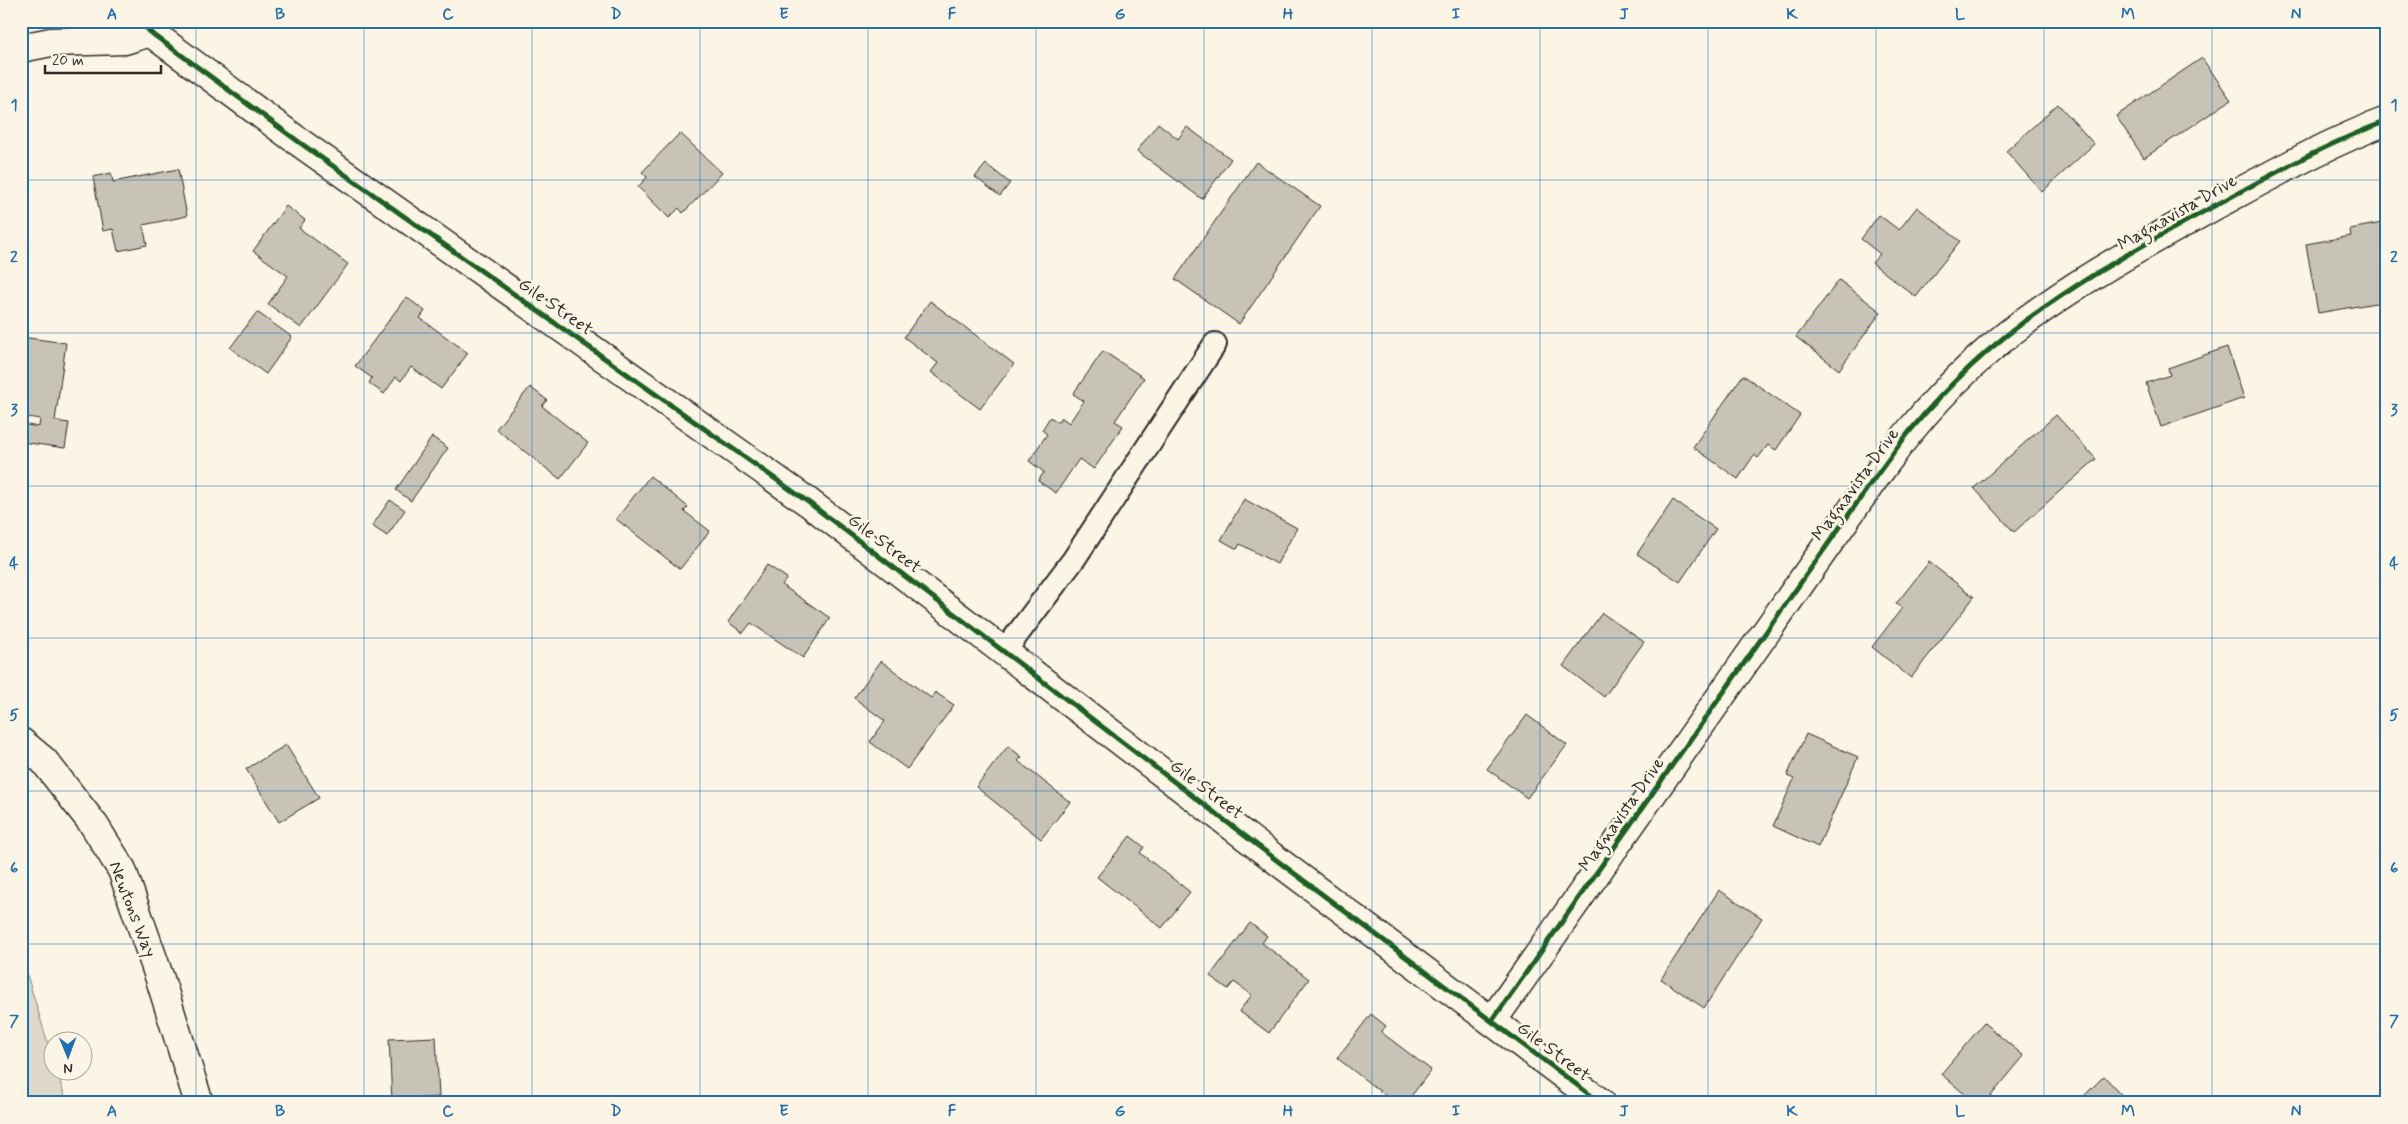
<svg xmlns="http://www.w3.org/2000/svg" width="2408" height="1124" font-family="Mynerve,sans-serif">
  <rect width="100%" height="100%" fill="#fcf5e5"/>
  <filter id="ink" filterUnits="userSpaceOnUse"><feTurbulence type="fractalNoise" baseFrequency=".02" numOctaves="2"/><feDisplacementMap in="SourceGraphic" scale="10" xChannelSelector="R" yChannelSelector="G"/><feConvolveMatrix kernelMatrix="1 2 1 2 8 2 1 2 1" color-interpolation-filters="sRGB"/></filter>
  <g filter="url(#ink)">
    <polygon fill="#ded8ca" stroke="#84827a" points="21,955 52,1057 52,1072 57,1072 67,1103 21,1103"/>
    <g fill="#c8c3b7" stroke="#2b2b2b">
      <polygon points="2202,58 2231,100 2144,158 2116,116"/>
      <polygon points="2058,104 2094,144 2042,192 2006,151"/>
      <polygon points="1158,123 1178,139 1187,127 1231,159 1202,199 1137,151"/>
      <polygon points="680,133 722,173 683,213 679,208 669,218 638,187 647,177 642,172"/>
      <polygon points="1256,162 1320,206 1239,324 1175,279"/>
      <polygon points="986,164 1010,183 1000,196 975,177"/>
      <polygon points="178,169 187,216 143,225 147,245 118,251 113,229 103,231 93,177 111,173 113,182"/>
      <polygon points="286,206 305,220 299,228 348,264 301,328 268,304 288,276 253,251"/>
      <polygon points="1917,207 1960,241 1916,297 1872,263 1880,254 1861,239 1879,215 1899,230"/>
      <polygon points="2387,222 2387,301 2318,313 2306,244 2351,236 2350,229"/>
      <polygon points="1839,280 1881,312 1839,370 1796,337"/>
      <polygon points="406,297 425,311 420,318 468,353 441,389 411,367 401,381 396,377 384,394 369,383 372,378 355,366"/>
      <polygon points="930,301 1014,364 980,409 931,372 938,363 904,337"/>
      <polygon points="257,312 292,337 266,374 230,348"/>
      <polygon points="21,337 66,343 55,421 69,423 65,448 21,442 21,424 39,427 40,419 21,416"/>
      <polygon points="2227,347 2244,398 2161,427 2146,383 2170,375 2168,368"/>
      <polygon points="1103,351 1144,378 1115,421 1123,426 1094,469 1079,459 1056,493 1038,481 1044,472 1029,461 1047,434 1042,430 1050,417 1058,422 1061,417 1069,423 1084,401 1073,394"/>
      <polygon points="1743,375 1800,415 1776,450 1768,445 1758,458 1754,455 1738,479 1693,447"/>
      <polygon points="530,387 547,400 542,406 588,443 560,479 496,429"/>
      <polygon points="2056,415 2096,459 2014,532 1974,488"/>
      <polygon points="432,437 448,448 411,501 396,490"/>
      <polygon points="650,476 688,507 684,511 710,531 680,569 616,519"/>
      <polygon points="1244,499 1297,528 1277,564 1240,544 1237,549 1221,540"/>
      <polygon points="390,500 405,510 387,536 372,526"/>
      <polygon points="1673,500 1716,529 1680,582 1637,554"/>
      <polygon points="1929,562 1974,597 1911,678 1872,647 1902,608 1896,604"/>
      <polygon points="767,565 787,578 782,585 830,618 803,658 751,623 743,633 728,622"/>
      <polygon points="1602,613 1644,642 1604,697 1563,666"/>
      <polygon points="881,661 931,698 935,692 954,705 907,769 870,742 885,721 854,698"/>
      <polygon points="1527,715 1567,745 1527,798 1487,769"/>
      <polygon points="1806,734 1858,757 1818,847 1773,826 1794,779 1787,776"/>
      <polygon points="286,745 319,798 279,822 246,769"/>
      <polygon points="1008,746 1022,757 1018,761 1070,802 1041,839 976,787"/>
      <polygon points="1130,836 1144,847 1140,853 1190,892 1162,928 1097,877"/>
      <polygon points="1719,890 1762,918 1704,1008 1661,979"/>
      <polygon points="1250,923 1267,936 1262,943 1309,979 1269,1033 1239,1011 1252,995 1234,982 1228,989 1210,976"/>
      <polygon points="1371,1014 1386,1026 1381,1032 1431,1070 1406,1103 1395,1103 1337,1058"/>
      <polygon points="1984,1023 2024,1056 1985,1103 1975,1103 1941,1074"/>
      <polygon points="436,1037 439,1097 392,1100 389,1039"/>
      <polygon points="2104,1076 2129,1103 2077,1103"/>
    </g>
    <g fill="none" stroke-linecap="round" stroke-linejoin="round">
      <defs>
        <polyline id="service" points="1004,652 1074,559 1215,344"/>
        <g id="minor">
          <polyline points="141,21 150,32 299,142 808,502 1283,865 1601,1103"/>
          <polyline points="21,48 51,42 125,40 150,32"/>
          <polyline points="21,742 44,761 94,825 122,870 160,979 199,1103"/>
          <path d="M1492 1021 1871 483C1884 466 1896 448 1910 431 1947 386 1994 342 2042 309 2097 270 2156 238 2214 206 2270 176 2327 143 2387 121"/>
        </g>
      </defs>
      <use href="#service" stroke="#2b2b2b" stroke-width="26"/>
      <use href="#minor" stroke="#2b2b2b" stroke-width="31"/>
      <use href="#service" stroke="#fcf5e5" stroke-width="22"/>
      <use href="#minor" stroke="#fcf5e5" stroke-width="28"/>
      <defs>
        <g id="cycleway">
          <polyline points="141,21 150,32 299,142 808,502 1283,865 1601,1103"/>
          <path d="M1492 1021 1871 483C1884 466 1896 448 1910 431 1947 386 1994 342 2042 309 2097 270 2156 238 2214 206 2270 176 2327 143 2387 121"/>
        </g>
      </defs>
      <use href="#cycleway" stroke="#fcf5e5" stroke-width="8"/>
      <use href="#cycleway" stroke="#1b5e20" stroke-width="5"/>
    </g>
  </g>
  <path fill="none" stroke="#1f6fb2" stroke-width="1" stroke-opacity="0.55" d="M196 21V1103M364 21V1103M532 21V1103M700 21V1103M868 21V1103M1036 21V1103M1204 21V1103M1372 21V1103M1540 21V1103M1708 21V1103M1876 21V1103M2044 21V1103M2212 21V1103M21 180H2387M21 333H2387M21 486H2387M21 638H2387M21 791H2387M21 944H2387"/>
  <g text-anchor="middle" stroke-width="5" stroke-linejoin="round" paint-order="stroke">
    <g font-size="18" fill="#2b2b2b" stroke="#fcf5e5">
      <text transform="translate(2177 212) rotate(-30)" y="6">Magnavista Drive</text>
      <text transform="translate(556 306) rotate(35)" y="6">Gile Street</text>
      <text transform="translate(1855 484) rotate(-54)" y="6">Magnavista Drive</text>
      <text transform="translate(885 543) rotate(37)" y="6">Gile Street</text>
      <text transform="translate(1207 789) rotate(37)" y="6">Gile Street</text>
      <text transform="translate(1621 814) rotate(-55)" y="6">Magnavista Drive</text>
      <text transform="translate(133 909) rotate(69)" y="6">Newtons Way</text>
      <text transform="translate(1554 1051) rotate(37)" y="6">Gile Street</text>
    </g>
  </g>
  <rect width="2408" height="1124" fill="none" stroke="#fcf5e5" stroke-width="55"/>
  <g transform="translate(68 1056) rotate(179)"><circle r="24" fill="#fcf5e5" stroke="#a8a49b"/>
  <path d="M0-4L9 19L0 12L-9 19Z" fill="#1f6fb2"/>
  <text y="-8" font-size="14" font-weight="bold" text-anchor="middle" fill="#2b2b2b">N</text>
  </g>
  <path d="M45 65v8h116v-8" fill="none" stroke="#2b2b2b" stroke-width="2.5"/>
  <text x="52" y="65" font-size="15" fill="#2b2b2b" stroke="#fcf5e5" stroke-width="4" paint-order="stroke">20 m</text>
  <rect x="28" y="28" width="2352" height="1068" fill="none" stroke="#1f6fb2" stroke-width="2"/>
  <g font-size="16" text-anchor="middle" font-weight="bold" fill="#1f6fb2">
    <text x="112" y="19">A</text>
    <text x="280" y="19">B</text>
    <text x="448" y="19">C</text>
    <text x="616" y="19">D</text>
    <text x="784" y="19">E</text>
    <text x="952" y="19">F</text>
    <text x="1120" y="19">G</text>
    <text x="1288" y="19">H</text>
    <text x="1456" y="19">I</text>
    <text x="1624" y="19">J</text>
    <text x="1792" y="19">K</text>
    <text x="1960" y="19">L</text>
    <text x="2128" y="19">M</text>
    <text x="2296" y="19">N</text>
    <text x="14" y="110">1</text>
    <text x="2394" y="110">1</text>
    <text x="14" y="262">2</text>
    <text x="2394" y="262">2</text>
    <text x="14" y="415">3</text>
    <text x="2394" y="415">3</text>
    <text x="14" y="568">4</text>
    <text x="2394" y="568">4</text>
    <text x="14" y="720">5</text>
    <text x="2394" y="720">5</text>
    <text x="14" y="873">6</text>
    <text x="2394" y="873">6</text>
    <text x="14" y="1026">7</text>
    <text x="2394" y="1026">7</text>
    <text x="112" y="1116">A</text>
    <text x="280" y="1116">B</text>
    <text x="448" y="1116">C</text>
    <text x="616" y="1116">D</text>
    <text x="784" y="1116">E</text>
    <text x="952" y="1116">F</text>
    <text x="1120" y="1116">G</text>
    <text x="1288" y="1116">H</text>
    <text x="1456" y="1116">I</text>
    <text x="1624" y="1116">J</text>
    <text x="1792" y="1116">K</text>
    <text x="1960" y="1116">L</text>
    <text x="2128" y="1116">M</text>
    <text x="2296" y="1116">N</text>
  </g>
</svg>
